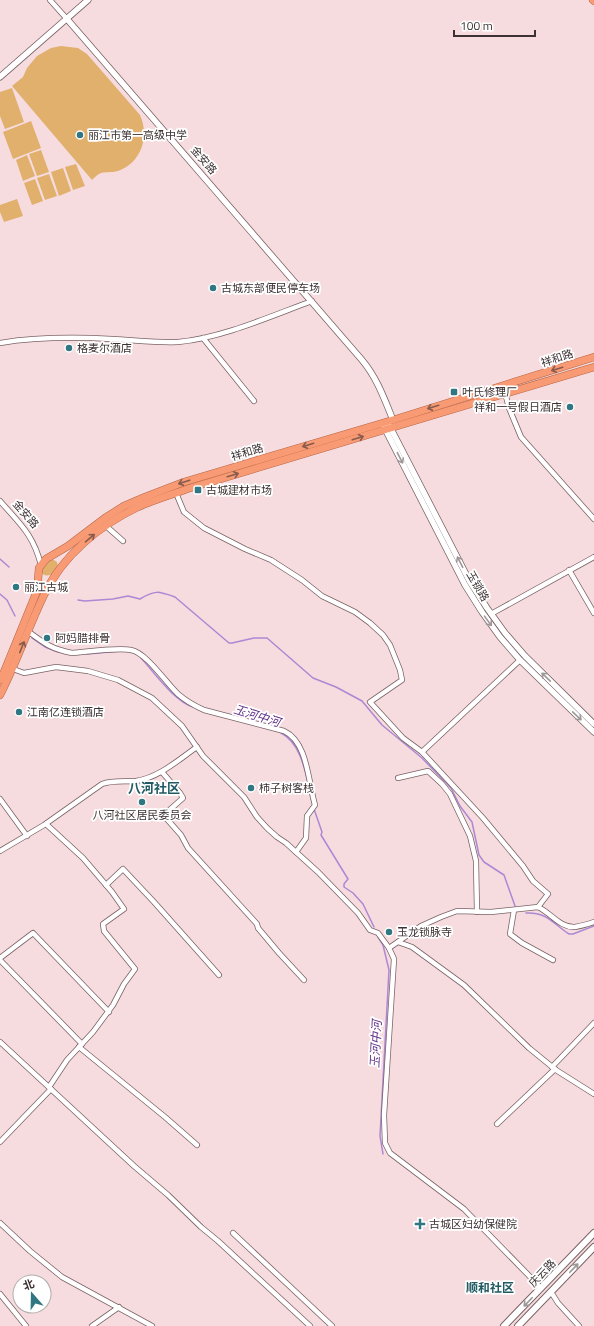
<svg xmlns="http://www.w3.org/2000/svg" width="594" height="1326" font-family="'Titillium Web','Noto Sans SC',sans-serif">
  <rect width="100%" height="100%" fill="#f6dcdf"/>
  <g fill="#e1b06d">
    <path d="M61 46 78 48 87 54 140 115C150 137 141 163 118 171 112 173 104 171 99 174 97 175 94 178 92 180L12 86 23 77 27 68 37 56 51 48Z"/>
    <polygon points="12,88 24,122 5,129 0,116 0,92"/>
    <polygon points="31,121 41,148 13,159 3,132"/>
    <polygon points="41,150 49,172 37,176 29,154"/>
    <polygon points="27,155 35,176 23,181 16,160"/>
    <polygon points="76,164 85,186 73,190 65,167"/>
    <polygon points="63,168 71,191 59,196 51,172"/>
    <polygon points="49,174 57,196 45,200 37,178"/>
    <polygon points="35,179 43,201 32,205 24,183"/>
    <polygon points="17,199 23,216 4,222 0,212 0,205"/>
    <path d="M51 560H54L57 562 58 566C54 572 52 577 44 575L41 572C41 566 46 563 51 560Z"/>
  </g>
  <g fill="none" stroke-linecap="round" stroke-linejoin="round">
    <g stroke="#ad88d4" stroke-width="1.5">
      <polyline points="0,559 9,567"/>
      <polyline points="0,594 7,600 15,616"/>
      <path d="M78 600 85 601 113 599 128 596 140 599C155 590 158 591 175 597L229 643H232L254 638H267L313 678 336 687 362 701 382 725 422 758 451 788 460 806 472 822 479 855 484 862 504 875 515 906"/>
      <polyline points="32,638 45,647 58,652"/>
      <polyline points="87,654 120,651"/>
      <path d="M141 658C155 673 174 701 193 707"/>
      <path d="M281 733C304 744 307 783 313 805"/>
      <polyline points="314,809 322,832 321,835 348,879 344,884 344,887 353,893 363,904 374,927"/>
      <path d="M526 913C547 912 552 923 569 934H573L594 926"/>
      <polyline points="378,937 383,945 389,970 380,1136 383,1154"/>
    </g>
    <defs>
      <g id="minor">
        <polyline points="50,0 67,19"/>
        <polyline points="203,338 254,401"/>
        <path d="M0 343C37 337 75 337 112 339 134 340 157 343 178 342 222 338 271 316 312 301"/>
        <polyline points="505,393 509,408 521,437 594,519"/>
        <polyline points="176,493 184,512 204,528 245,549 271,560 302,580 322,596 355,612 370,623 383,635 390,645 400,670 402,680 370,702 403,738 422,752 483,818 523,866 533,881 548,894 538,907"/>
        <path d="M0 501C20 524 33 534 41 565"/>
        <polyline points="106,526 123,541"/>
        <polyline points="569,570 594,613"/>
        <polyline points="491,614 594,557"/>
        <path d="M29 632C45 644 52 649 72 653 87 652 118 647 131 650 147 653 166 683 178 694 186 701 195 706 204 710L284 731C308 742 308 782 315 805L307 816 306 838 296 852"/>
        <polyline points="13,669 24,673 56,667 88,671 118,680 152,698 182,726 203,756 244,797 257,817 267,828 277,837 286,843 318,872 358,913 370,930 378,933 389,948 394,959 384,1115 385,1143 390,1153 464,1209 541,1288"/>
        <polyline points="422,752 520,660"/>
        <polyline points="162,772 180,793 183,798 165,814 166,818 181,835 188,848 257,924 258,928 279,953 304,980"/>
        <polyline points="398,778 428,771 442,784 450,794 470,836 476,861 477,912"/>
        <polyline points="0,799 27,836"/>
        <polyline points="46,824 83,858 112,892 124,909 103,924 104,931 135,969 124,984 113,1005 93,1032 67,1060 49,1087"/>
        <path d="M0 851 44 825 102 784C113 780 125 782 136 781 160 777 178 760 197 747"/>
        <polyline points="106,885 123,869 154,902 219,975"/>
        <polyline points="514,910 510,934 522,943 553,960"/>
        <polyline points="398,942 412,947 464,985 529,1048 556,1070 594,1094"/>
        <path d="M389 948 421 926 441 917 457 911 491 912 538 907C551 913 560 928 575 927 581 926 588 924 594 922"/>
        <polyline points="0,958 33,933 109,1012"/>
        <polyline points="0,960 82,1044"/>
        <polyline points="0,1042 134,1166 168,1195 201,1227 218,1241 310,1326"/>
        <polyline points="79,1047 165,1117 197,1145"/>
        <polyline points="552,1067 594,1023"/>
        <polyline points="497,1124 555,1069"/>
        <polyline points="0,1142 51,1089"/>
        <polyline points="0,1223 30,1251 62,1277 152,1326"/>
        <polyline points="233,1233 332,1326"/>
        <polyline points="551,1292 558,1303 579,1326"/>
        <polyline points="0,1294 26,1326"/>
        <polyline points="92,1326 119,1307"/>
      </g>
      <g id="tertiary">
        <path d="M67 19 362 360C377 378 384 398 393 420"/>
        <polyline points="0,77 88,0"/>
        <polyline points="389,425 470,582 487,608 505,633 525,656 594,724"/>
        <polyline points="384,427 465,585 482,612 500,637 520,660 594,732"/>
      </g>
      <g id="secondary">
        <polyline points="504,1326 594,1233"/>
        <polyline points="518,1326 594,1247"/>
      </g>
      <g id="trunk">
        <polyline points="593,0 594,1"/>
        <polyline points="0,680 4,672 37,591 39,568 46,559 68,546 105,518 124,506 145,497 184,482 393,420 594,357"/>
        <path d="M0 695C17 662 28 628 44 595 62 556 100 525 138 507 154 500 171 495 187 489L594 367"/>
      </g>
    </defs>
    <use href="#minor" stroke="#796265" stroke-width="6"/>
    <use href="#tertiary" stroke="#796265" stroke-width="7"/>
    <use href="#secondary" stroke="#796265" stroke-width="8"/>
    <use href="#trunk" stroke="#b66546" stroke-width="8"/>
    <use href="#minor" stroke="#fff" stroke-width="4.5"/>
    <use href="#tertiary" stroke="#fff" stroke-width="5.5"/>
    <use href="#secondary" stroke="#fff" stroke-width="6"/>
    <use href="#trunk" stroke="#f89a73" stroke-width="7"/>
  </g>
  <defs><path id="oneway-shaft" d="M-6 0H5M1.5-3L5.5 0L1.5 3" fill="none" stroke-width="1.6" stroke-linecap="round" stroke-linejoin="round"/></defs>
  <g stroke="#875b4d">
    <use href="#oneway-shaft" transform="translate(557 369) rotate(163)"/>
    <use href="#oneway-shaft" transform="translate(433 407) rotate(163)"/>
    <use href="#oneway-shaft" transform="translate(358 438) rotate(-17)"/>
    <use href="#oneway-shaft" transform="translate(308 445) rotate(163)"/>
    <use href="#oneway-shaft" transform="translate(233 475) rotate(-17)"/>
    <use href="#oneway-shaft" transform="translate(184 482) rotate(162)"/>
    <use href="#oneway-shaft" transform="translate(90 538) rotate(-40)"/>
    <use href="#oneway-shaft" transform="translate(22 647) rotate(-68)"/>
  </g>
  <g stroke="#9e9899">
    <use href="#oneway-shaft" transform="translate(400 458) rotate(63)"/>
    <use href="#oneway-shaft" transform="translate(460 562) rotate(-117)"/>
    <use href="#oneway-shaft" transform="translate(488 621) rotate(54)"/>
    <use href="#oneway-shaft" transform="translate(546 677) rotate(-136)"/>
    <use href="#oneway-shaft" transform="translate(577 716) rotate(44)"/>
    <use href="#oneway-shaft" transform="translate(574 1268) rotate(-46)"/>
    <use href="#oneway-shaft" transform="translate(528 1302) rotate(134)"/>
  </g>
  <g fill="#307783" stroke="#fff" stroke-width="1.5">
    <circle cx="80" cy="135" r="4"/>
    <circle cx="213" cy="288" r="4"/>
    <circle cx="69" cy="348" r="4"/>
    <rect x="450" y="388" width="8" height="8" rx="2"/>
    <circle cx="570" cy="407" r="4"/>
    <rect x="194" y="486" width="8" height="8" rx="2"/>
    <circle cx="16" cy="587" r="4"/>
    <circle cx="47" cy="638" r="4"/>
    <circle cx="19" cy="712" r="4"/>
    <circle cx="251" cy="788" r="4"/>
    <circle cx="142" cy="802" r="4"/>
    <circle cx="389" cy="932" r="4"/>
    <path d="M418 1218h4v4h4v4h-4v4h-4v-4h-4v-4h4z"/>
  </g>
  <g text-anchor="middle" stroke-width="3.5" stroke-linejoin="round" paint-order="stroke">
    <g font-size="11" fill="#3c3133" stroke="#fff" text-anchor="start">
      <text x="88" y="139">丽江市第一高级中学</text>
      <text x="221" y="292">古城东部便民停车场</text>
      <text x="77" y="352">格麦尔酒店</text>
      <text x="462" y="396">叶氏修理厂</text>
      <text x="562" y="411" text-anchor="end">祥和一号假日酒店</text>
      <text x="206" y="494">古城建材市场</text>
      <text x="24" y="591">丽江古城</text>
      <text x="55" y="642">阿妈腊排骨</text>
      <text x="27" y="716">江南亿连锁酒店</text>
      <text x="259" y="792">柿子树客栈</text>
      <text x="142" y="819" text-anchor="middle">八河社区居民委员会</text>
      <text x="397" y="936">玉龙锁脉寺</text>
      <text x="429" y="1228">古城区妇幼保健院</text>
    </g>
    <g font-size="11" fill="#3c3133" stroke="#fff">
      <text transform="translate(204 160) rotate(49)" y="4">金安路</text>
      <text transform="translate(557 358) rotate(-18)" y="4">祥和路</text>
      <text transform="translate(247 452) rotate(-17)" y="4">祥和路</text>
      <text transform="translate(26 514) rotate(49)" y="4">金安路</text>
      <text transform="translate(478 586) rotate(60)" y="4">玉锁路</text>
      <text transform="translate(542 1273) rotate(-46)" y="4">庆云路</text>
    </g>
    <g font-size="12" font-style="italic" fill="#5d2c85" stroke="#fff">
      <text transform="translate(257 716) rotate(17)" y="4">玉河中河</text>
      <text transform="translate(376 1044) rotate(-87)" y="4">玉河中河</text>
    </g>
    <g font-size="12" font-weight="bold" fill="#215a63" stroke="#fff">
      <text x="490" y="1292">顺和社区</text>
    </g>
    <g font-size="13" font-weight="bold" fill="#215a63" stroke="#fff">
      <text x="154" y="793">八河社区</text>
    </g>
  </g>
  <g transform="translate(32 1294) rotate(340)"><circle r="19" fill="#ffffff" stroke="#b1adad"/>
  <path d="M0-3L7 15L0 10L-7 15Z" fill="#307783"/>
  <text y="-6" font-size="11" font-weight="bold" text-anchor="middle" fill="#3c3133">北</text>
  </g>
  <path d="M454 30v6h81v-6" fill="none" stroke="#3c3133" stroke-width="2"/>
  <text x="460" y="30" font-size="12" fill="#3c3133" stroke="#ffffff" stroke-width="3" paint-order="stroke">100 m</text>
</svg>
